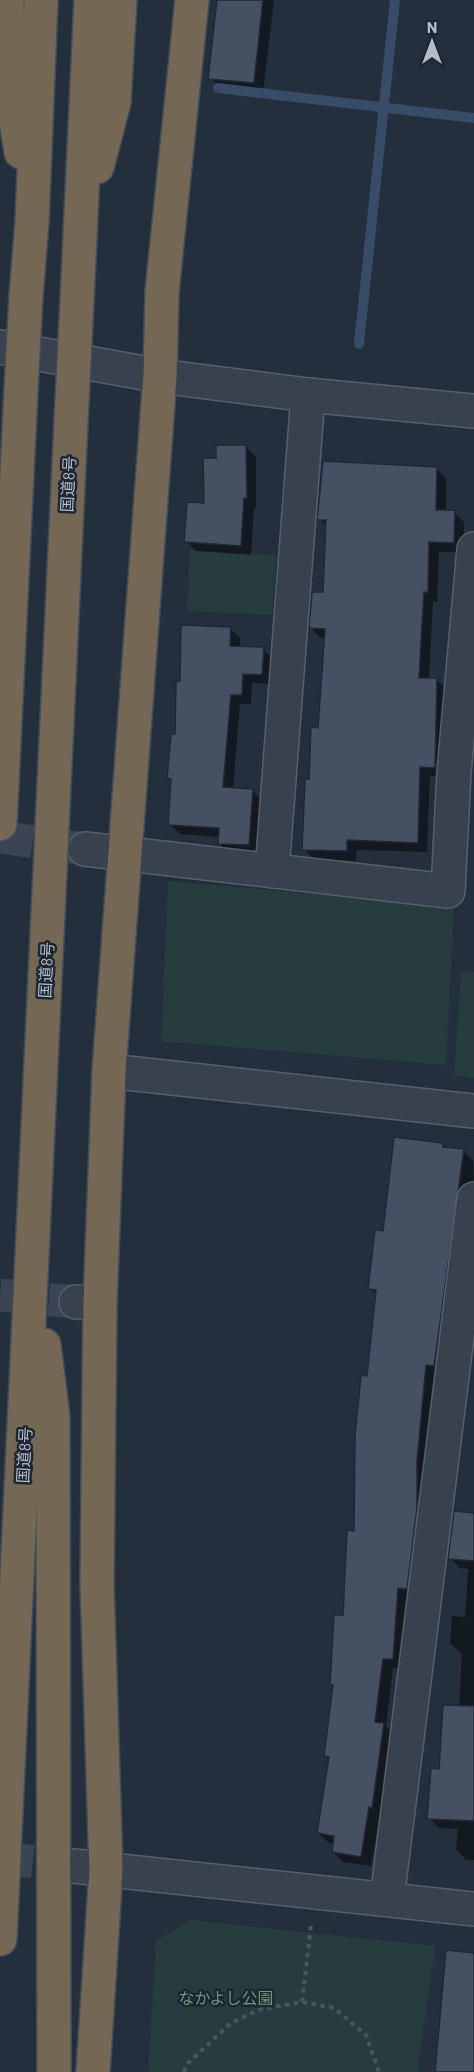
<svg xmlns="http://www.w3.org/2000/svg" width="474" height="2072" font-family="Barlow,'Noto Sans JP',sans-serif">
  <rect width="100%" height="100%" fill="#242f3e"/>
  <g fill="#263c3f">
    <polygon points="190,550 276,555 272,615 187,611"/>
    <polygon points="168,881 454,907 446,1065 161,1041"/>
    <polygon points="461,971 474,972 474,1078 454,1075"/>
    <polygon points="191,1920 435,1946 417,2072 148,2072 156,1941"/>
  </g>
  <g fill="#0007">
    <polygon points="219,0 274,0 263,93 220,88 210,78"/>
    <polygon points="246,447 256,457 256,508 254,508 251,555 196,551 186,541 205,504 218,460"/>
    <polygon points="436,468 446,478 446,511 454,512 464,522 464,552 439,552 437,602 433,601 429,680 437,680 447,690 445,777 430,776 427,852 357,850 356,861 314,859 304,849 310,781 320,729 326,638 321,638 311,628 325,594 328,528 319,519"/>
    <polygon points="230,628 240,638 240,648 263,649 273,659 271,684 252,683 251,704 240,704 233,789 253,791 263,801 259,855 229,853 219,843 220,837 180,834 170,825 173,781 169,778 181,682"/>
    <polygon points="443,1144 448,1149 463,1151 473,1161 474,1194 416,1599 407,1597 403,1669 393,1668 386,1726 394,1734 371,1866 343,1862 333,1852 334,1844 329,1843 318,1833 330,1760 325,1756 334,1687 331,1684 344,1617 355,1532 377,1296 370,1288 385,1233"/>
    <polygon points="474,1515 474,1860 466,1860 456,1849 458,1829 439,1828 429,1818 459,1707 462,1654 450,1643 452,1616 465,1617 468,1569 460,1568 450,1558"/>
  </g>
  <g fill="none" stroke-linecap="round" stroke-linejoin="round">
    <g stroke="#394c67" stroke-width="10">
      <polyline points="218,88 474,118"/>
      <polyline points="359,344 395,0"/>
    </g>
  </g>
  <g fill="#455162" stroke="#1f2835" stroke-width="1.5">
    <polygon points="217,0 263,0 254,83 208,79"/>
    <polygon points="216,445 246,445 247,498 244,498 241,546 184,542 187,502 204,503 203,458 216,458"/>
    <polygon points="323,461 437,467 436,510 455,510 454,543 429,542 428,593 424,592 419,678 437,678 435,768 420,767 418,843 347,840 347,851 302,850 305,779 309,779 311,727 318,728 325,629 309,628 312,592 323,592 326,520 317,520"/>
    <polygon points="181,625 231,627 230,646 264,647 262,675 243,674 242,695 231,695 223,787 253,789 249,845 218,844 219,828 168,825 171,779 167,778 171,734 175,734 176,681 180,681"/>
    <polygon points="394,1137 443,1143 443,1147 464,1149 434,1366 426,1365 417,1461 417,1508 407,1589 398,1588 393,1659 383,1659 375,1722 384,1723 372,1808 369,1807 361,1857 332,1852 334,1836 317,1833 329,1757 324,1756 333,1685 330,1685 334,1615 343,1615 347,1530 354,1531 355,1437 361,1375 367,1376 376,1290 368,1289 375,1230 383,1231"/>
    <polygon points="454,1511 474,1513 474,1561 448,1559"/>
    <polygon points="443,1705 474,1706 474,1821 427,1819 431,1768 439,1769"/>
    <polygon points="446,1950 474,1953 474,2072 435,2072"/>
  </g>
  <g fill="none" stroke-linecap="round" stroke-linejoin="round">
    <g stroke="#3a4453" stroke-width="33" stroke-dasharray="33 16" stroke-linecap="butt">
      <polyline points="0,837 85,849"/>
      <polyline points="0,1295 76,1302"/>
      <polyline points="0,1858 73,1866"/>
    </g>
    <defs>
      <g id="minor">
        <polyline points="0,347 160,376 308,395 474,411"/>
        <polyline points="85,849 448,891 454,772 474,549"/>
        <polyline points="272,871 308,395"/>
        <polyline points="109,1071 474,1111"/>
        <polyline points="76,1302 100,1303"/>
        <polyline points="73,1866 474,1909"/>
        <polyline points="387,1899 474,1199"/>
      </g>
      <g id="highway">
        <polyline points="7,0 9,77 21,152"/>
        <polyline points="97,167 114,102 120,0"/>
        <polyline points="26,296 32,222 41,0"/>
        <polyline points="77,301 91,0"/>
        <polyline points="0,824 21,390"/>
        <polyline points="44,1345 53,1417 54,2072"/>
        <polyline points="0,1939 72,401"/>
        <polyline points="93,2072 106,1870 97,1583 100,1303 109,1071 160,376 162,292 192,0"/>
      </g>
    </defs>
    <use href="#minor" stroke="#565f6c" stroke-width="36"/>
    <use href="#highway" stroke="#434c59" stroke-width="36"/>
    <g stroke="#44595c" stroke-width="4" stroke-dasharray="4.5 4.5" stroke-linecap="butt">
      <polyline points="302,2002 311,1925"/>
      <polyline points="184,2072 187,2064 231,2023 261,2009 302,2002 334,2008 366,2035 379,2072"/>
    </g>
    <use href="#minor" stroke="#38414e" stroke-width="33"/>
    <use href="#highway" stroke="#746855" stroke-width="33"/>
    <defs>
      <g id="highway-bridge">
        <polyline points="21,390 26,296"/>
        <polyline points="72,401 77,301"/>
      </g>
    </defs>
    <use href="#highway-bridge" stroke="#434c59" stroke-width="36" stroke-linecap="butt"/>
    <use href="#highway-bridge" stroke="#746855" stroke-width="33"/>
  </g>
  <g text-anchor="middle" stroke-width="5" stroke-linejoin="round" paint-order="stroke">
    <g font-size="16" fill="#b4bcc9" stroke="#1d2633">
      <text transform="translate(68 484) rotate(-87)" y="6">国道8号</text>
      <text transform="translate(46 970) rotate(-87)" y="6">国道8号</text>
      <text transform="translate(24 1455) rotate(-87)" y="6">国道8号</text>
    </g>
    <g font-size="16" fill="#6b9a76" stroke="#1d2633">
      <text x="226" y="2004">なかよし公園</text>
    </g>
  </g>
  <g transform="translate(432 42)" stroke="#1d2633" stroke-width="4.5" paint-order="stroke">
  <path d="M0-4.5L10 22L0 15L-10 22Z" fill="#b4bcc9"/>
  <text y="-9" font-size="16" font-weight="bold" text-anchor="middle" fill="#b4bcc9">N</text>
  </g>
</svg>
